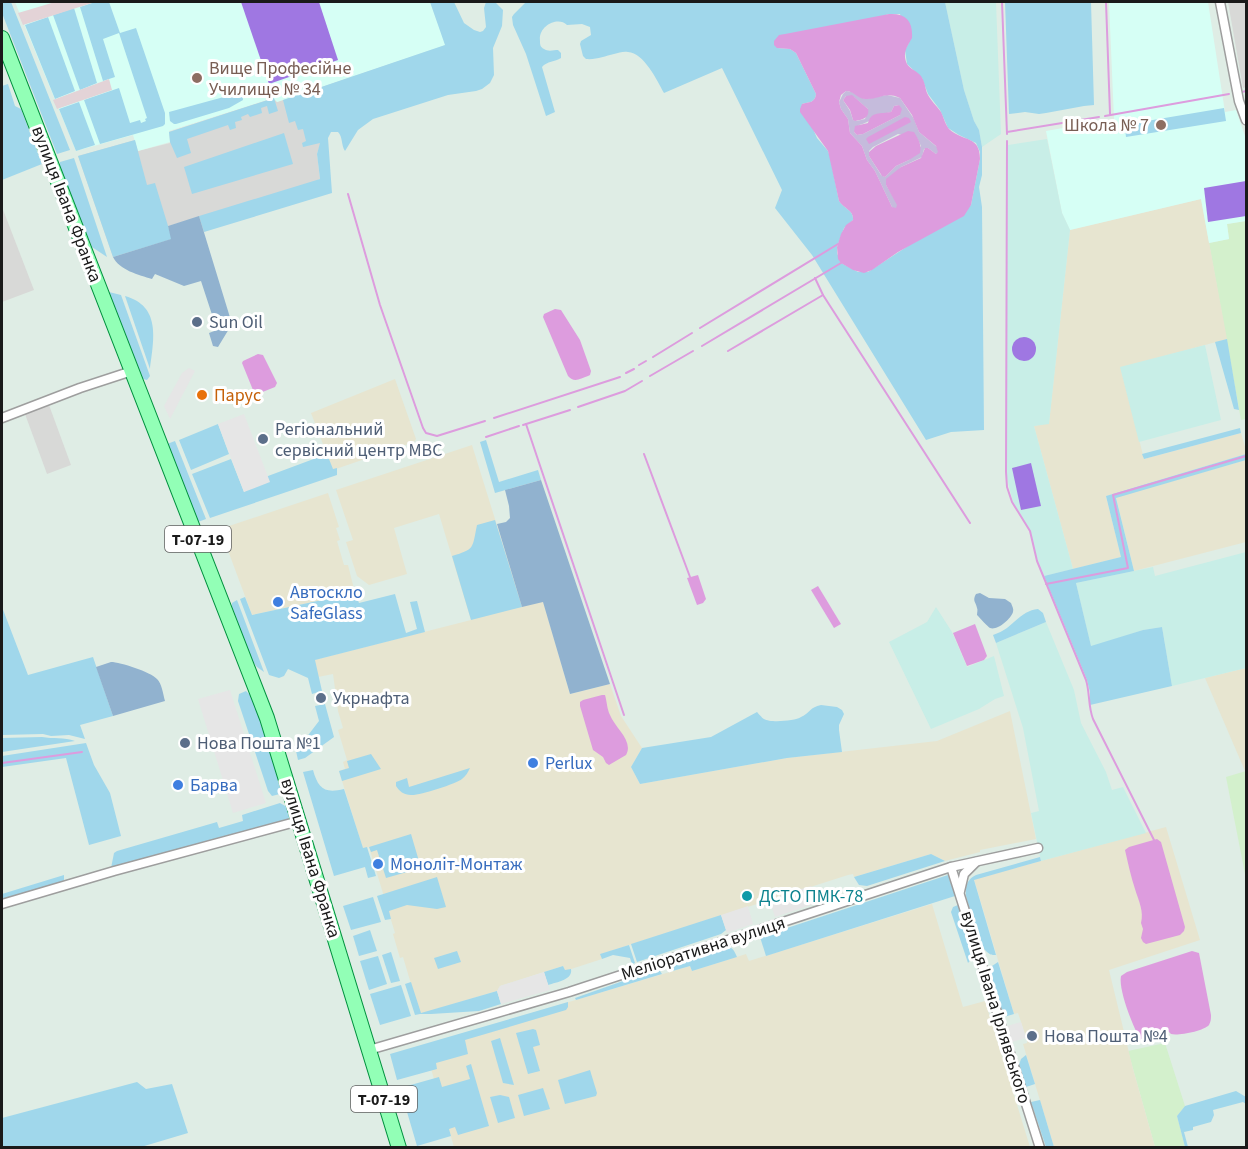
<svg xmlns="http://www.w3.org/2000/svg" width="1248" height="1149" font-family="'Source Sans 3',sans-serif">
  <rect width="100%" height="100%" fill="#dfede5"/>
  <g fill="#d8d9d7">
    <polygon points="1228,2 1246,2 1246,87 1243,88"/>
    <polygon points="408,58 326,126 317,154 320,179 204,232 199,217 168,226 113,257 78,156 135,140 138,151 170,143 169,132 274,98 277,102"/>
    <polygon points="2,207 34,290 2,302"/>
    <polygon points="49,405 71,465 47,474 25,414"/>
  </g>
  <g fill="#d3f0cc">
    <polygon points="1246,221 1246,419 1241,420 1209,243 1229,239 1227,224"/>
    <polygon points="1246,771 1246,879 1226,777"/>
    <polygon points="1165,1043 1185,1106 1177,1116 1185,1147 1155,1147 1128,1051"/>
  </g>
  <g fill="#e7e5d0">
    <polygon points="1201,199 1227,339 1121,368 1144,459 1241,433 1246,450 1246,454 1106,496 1121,557 1073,569 1034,426 1049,423 1070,230"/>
    <polygon points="395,379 416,439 414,442 333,470 311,413"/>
    <polygon points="472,445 522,606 543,601 570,694 610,684 621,716 642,748 631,767 640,784 787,758 937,741 1010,711 1036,839 980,850 980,852 945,861 931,854 854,877 853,874 848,875 601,954 602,959 565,971 563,966 500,986 497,991 420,1014 403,957 400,958 397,948 393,934 395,933 369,847 363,849 339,771 345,769 343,762 347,760 338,730 343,728 338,711 333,674 318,677 314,660 471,620 439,514 394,528 407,574 369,585 357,576 346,542 353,540 336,490"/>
    <polygon points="1246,460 1246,542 1134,571 1116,497"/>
    <polygon points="328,493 339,527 336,528 340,540 337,541 344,565 348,565 355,593 252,615 220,529"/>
    <polygon points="1246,668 1246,771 1245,771 1205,678"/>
    <polygon points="1166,827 1200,940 1109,970 1133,1069 1155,1147 1054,1147 1023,1044 1027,1043 1027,1040 1018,1013 1014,1014 974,879"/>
    <polygon points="932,904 963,1007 985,1001 1030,1147 454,1147 424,1045 690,966 692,971 746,954 749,961"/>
  </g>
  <g fill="#d6fff5">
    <polygon points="15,2 430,2 446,45 277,102 273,98 169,131 170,142 138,151 133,135 76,151"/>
    <polygon points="1109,2 1208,2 1225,112 1236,110 1246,139 1246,221 1227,224 1229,239 1209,243 1201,199 1070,230 1062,213 1046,131 1114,119"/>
  </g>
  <g fill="#c8eee7">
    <polygon points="945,2 996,2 1001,134 982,147 979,130 974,121 964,90"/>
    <polygon points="1047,139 1062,213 1070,230 1049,424 1034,426 1073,569 1044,576 1036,556 1030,530 1013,502 1009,487 1006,472 1008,145"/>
    <polygon points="1205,345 1221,420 1139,442 1120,367"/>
    <polygon points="1246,552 1246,668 1172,686 1162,627 1143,630 1091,647 1076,583 1153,567 1155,576"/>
    <polygon points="936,607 952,632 967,667 994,656 1004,696 995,699 979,709 931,729 889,642 927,622"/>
    <polygon points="1046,622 1074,690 1081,723 1106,772 1112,790 1123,787 1146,833 1041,861 1031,813 1039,811 1023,728 996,643"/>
  </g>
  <g fill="#a0d7eb" fill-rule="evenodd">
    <polygon points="2,2 11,2 70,150 57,154 2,13"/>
    <polygon points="95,2 109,2 120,33 136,28 165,113 165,124 163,126 100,144 84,100 119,88 130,123 140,120 141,123 146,121 145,119 147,118 119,33 103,39 115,77 103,81 80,7"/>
    <path d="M430 2H454L464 23 474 30 480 32 483 31 486 27 484 8 486 2H495L503 10 502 26 493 48 494 75 490 83 482 89 476 91 448 95 373 119 358 130 345 151C341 145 343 137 338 132H331L328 138 332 193 204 232 199 216 320 179 317 154 320 143 303 147 302 143 306 141 303 129 298 130 295 121 289 123 283 100 445 45Z"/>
    <path d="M526 2H945L964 90 974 121 979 130 982 147V175L979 187 982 207 984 430 951 432 926 440 812 255 775 208 782 190 722 68 664 93C657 80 644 53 628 52 623 51 619 53 614 54 605 56 596 60 586 59L583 56 580 44 581 41 591 35 590 27 582 24 567 25C558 16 538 26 540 41 540 44 540 47 544 49 548 52 554 50 558 50L561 53V58C555 62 547 61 542 67L555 112 546 116 526 54 513 25 512 17 514 14ZM889 14H900L909 43 905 50 907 64 922 78 928 94 940 110 948 128 959 135 976 143 980 152V159L971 205 868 272H858L841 263 837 253V247L844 228 853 220C854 210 844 209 839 201L830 157 828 151 817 138 802 104C809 102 815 103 816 94L796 53 790 49 777 48Z"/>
    <polygon points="1005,2 1091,2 1094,105 1084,106 1046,113 1039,114 1025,112 1009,114"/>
    <polygon points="74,8 97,83 80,90 53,15"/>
    <polygon points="48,17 75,91 55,99 25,25"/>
    <polygon points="8,84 15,106 21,109 42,164 2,180 2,86"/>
    <polygon points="242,92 243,100 229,108 176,124 174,124 170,121 169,112"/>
    <polygon points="274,98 278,111 269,114 267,106 261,108 262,113 250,117 248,114 241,117 242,120 235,122 236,128 230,130 228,125 187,139 191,153 177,158 170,142 169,132"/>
    <polygon points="79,102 95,145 76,151 59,109"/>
    <polygon points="1224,108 1226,121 1126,137 1125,128 1129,124"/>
    <polygon points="284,133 293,164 192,194 184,167"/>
    <polygon points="135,140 147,185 155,183 172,239 113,257 78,156"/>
    <polygon points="74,158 107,257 92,247 60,168 60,162"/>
    <polygon points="109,292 121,295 150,376 147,380 143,379"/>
    <path d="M125 296C161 306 154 339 150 369Z"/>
    <polygon points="1227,339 1239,410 1234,409 1215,342"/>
    <polygon points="218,424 229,454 191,470 179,440"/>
    <polygon points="1240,428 1241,433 1144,459 1142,454"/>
    <polygon points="486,440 499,482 538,470 541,480 495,493 480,442"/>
    <polygon points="175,441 206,519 198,522 167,444"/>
    <polygon points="327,454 333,469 337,468 337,475 210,518 192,474 231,459 244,492 268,476"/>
    <polygon points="1246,454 1246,460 1116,498 1134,571 1076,583 1091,646 1143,630 1162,627 1172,686 1090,705 1090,692 1087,680 1044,576 1121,557 1106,496"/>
    <path d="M495 520 522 607 471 620 452 556C475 549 472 549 477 525Z"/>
    <polygon points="355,593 359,603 395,594 406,633 417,629 410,602 417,601 425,632 315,660 322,691 312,694 308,678 288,669 284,676 279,678 269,675 240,599 245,597 252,615"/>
    <polygon points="237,600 264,672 257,667 253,662 232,607 232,603"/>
    <polygon points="2,607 28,675 93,657 113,716 80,725 85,739 69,735 51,736 43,734 2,735"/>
    <path d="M1038 609 1043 613 1046 622 996 643 993 635C998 633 1003 631 1007 628 1017 620 1025 610 1038 609Z"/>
    <polygon points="246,691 252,697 256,708 280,783 280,794 272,796 268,791 238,701 239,694"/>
    <polygon points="325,704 334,737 305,758 298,760 296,751 319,721 315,706"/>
    <path d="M821 705 837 707 842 710 844 714 839 725V730L842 752 787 758 640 784 631 767 642 748 711 737 757 712C758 713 762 718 764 719 770 723 795 721 801 717 810 713 810 707 821 705Z"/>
    <path d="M42 737C53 739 64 737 75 741L2 752V738Z"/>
    <polygon points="86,743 94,765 110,793 121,836 89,845 66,758 2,767 2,756"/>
    <polygon points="371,754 381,769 342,781 339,771 349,768 347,761"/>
    <path d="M470 768C468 772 466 776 462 779 456 784 418 796 411 795 404 795 399 791 396 786V782L407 778 409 787Z"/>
    <path d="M313 770C318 788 324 794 344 789L363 848 367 847 376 876 368 878 365 867 334 876 303 772Z"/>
    <polygon points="280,803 287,807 290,815 288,820 111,868 114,853 117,851 217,822 219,828 243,821 242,815"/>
    <polygon points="411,834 421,868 386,878 377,850 371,852 369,847"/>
    <polygon points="931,854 945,861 867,886 859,885 854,877"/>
    <path d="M1040 857 1041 861 974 880 996 955C991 955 991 955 987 952 978 945 970 908 966 896 965 887 967 879 976 875Z"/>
    <polygon points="64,875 64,880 59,883 2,900 2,894"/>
    <polygon points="948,875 955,896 766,956 760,937"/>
    <polygon points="437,877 446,907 437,909 407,905 389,911 391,919 385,920 377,896"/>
    <polygon points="373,897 381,922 351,930 343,906"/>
    <polygon points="958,905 974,954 973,957 968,963 951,912 953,907"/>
    <polygon points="721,915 726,930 721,934 637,962 631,944"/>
    <polygon points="370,930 377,951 359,956 353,936"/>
    <polygon points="629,945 635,963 632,964 630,958 613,955 602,959 600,954"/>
    <path d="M724 947C732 946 734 950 737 957L692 971 690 966 669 972 672 964Z"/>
    <polygon points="457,951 461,962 438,969 434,958"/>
    <polygon points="391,952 400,981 391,983 382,955"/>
    <polygon points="378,956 387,984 369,990 360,961"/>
    <polygon points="998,962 1014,1014 1004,1017 991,975 992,966"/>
    <path d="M563 966 565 970 571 969C573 980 557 982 548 985L544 972Z"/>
    <polygon points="654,970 660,971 662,974 576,1000 575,998"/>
    <polygon points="411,982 421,1013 497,991 501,1004 479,1011 431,1014 420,1014 415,1015 405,984"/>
    <polygon points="401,985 411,1016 380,1025 370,994"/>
    <polygon points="568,1002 568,1007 566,1010 465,1040 468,1054 436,1063 437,1069 397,1080 390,1054"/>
    <polygon points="533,1029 536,1030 540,1045 533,1047 540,1071 528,1074 516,1033"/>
    <polygon points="500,1038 514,1085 503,1083 491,1041"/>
    <polygon points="1026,1055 1035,1084 1026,1087 1019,1065 1021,1059"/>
    <polygon points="471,1064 489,1126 458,1135 455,1127 449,1129 451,1136 417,1146 400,1088 439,1077 442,1087 470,1079 466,1066"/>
    <polygon points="590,1070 597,1093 596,1096 565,1104 558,1080"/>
    <polygon points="137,1082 146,1089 172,1084 188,1133 141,1147 2,1147 2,1118"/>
    <polygon points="543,1088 550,1109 524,1116 518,1095"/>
    <polygon points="1236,1091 1246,1097 1246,1104 1243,1102 1213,1110 1214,1115 1211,1122 1193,1127 1193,1130 1184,1132 1188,1147 1185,1147 1177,1116 1185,1106"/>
    <polygon points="500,1095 509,1097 515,1118 498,1123 490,1097"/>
    <polygon points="1040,1100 1054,1147 1046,1147 1031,1102"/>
  </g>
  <g fill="#91b2cf">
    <path d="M199 216 232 324 218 347 213 346 209 333 217 330 201 281 184 286 155 274 152 279C139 275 119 270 113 257L171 239 168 226Z"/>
    <polygon points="541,480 610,684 570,694 543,602 522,607 497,524 506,522 510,518 509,506 505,490"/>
    <path d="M980 593 989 598 1005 599 1011 603C1012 606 1014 609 1013 612 1011 619 997 631 990 628 988 627 979 617 977 615 977 612 978 610 977 608 976 602 972 601 976 594Z"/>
    <path d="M111 662C120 662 151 672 157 679 162 684 163 694 165 701L113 716 96 667Z"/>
  </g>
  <path fill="#c5bbdc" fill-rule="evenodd" d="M846 91 852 92 865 99 887 95 900 98 914 119 919 132 938 148V153L936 154 928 148 924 149 922 157 901 167 886 185 897 203V208L894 209 892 207 875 171 867 160 862 146 850 133 848 119 841 109 839 102 843 94ZM846 96 854 97 868 109 865 119 857 121 853 120 850 111 843 100ZM899 105 900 115 863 134 857 135 854 132 859 125C870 122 880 114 891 112L894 106ZM898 134 917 138 921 146 909 160 896 166 885 177 881 175 869 156V151L873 147Z"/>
  <g fill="#9f77e2">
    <polygon points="241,2 319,2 338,60 269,84"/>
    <polygon points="1246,181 1246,216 1208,222 1204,188"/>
    <circle cx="1024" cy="349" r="12"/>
    <polygon points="1031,463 1041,506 1021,510 1012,468"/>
  </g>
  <g fill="#e6e6e6">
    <polygon points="189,368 195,371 170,419 164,406 182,373"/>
    <polygon points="244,414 270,482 244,492 218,424"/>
    <polygon points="230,690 266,803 233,813 198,699"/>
    <polygon points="811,886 817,903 775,917 769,899"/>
    <polygon points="748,906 753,924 727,933 721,915"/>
    <polygon points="544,972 550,990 501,1004 497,991 500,986"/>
    <polygon points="1021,1022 1026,1038 1012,1042 1007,1026"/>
  </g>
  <g fill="#e3d3d7">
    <polygon points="55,2 95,2 23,25 18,13"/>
    <polygon points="109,79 112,90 57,109 53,100"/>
  </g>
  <g fill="#dd9cde" fill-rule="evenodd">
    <path d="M889 14C906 13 913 21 912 38 907 47 902 53 907 64 910 69 917 71 921 76 925 82 925 87 927 93 930 100 937 106 941 112 944 118 945 124 949 129 963 142 980 135 980 159L971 205 964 216 898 252 872 270 864 273 853 270 841 263 838 259 837 247 841 234 846 225 853 220C854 210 844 209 839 201L828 151 800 112V109L802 104C809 102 815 103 816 94L796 53 790 49 777 48 774 45V41L779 35 785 34ZM846 91C856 92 856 98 865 99 879 100 885 91 900 98L912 115 919 132 936 146 938 152 936 154 928 148H925L921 158 901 167 886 179V185L897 205 896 208 892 207 875 171 867 160 862 146 850 133 848 119 841 109 839 102 841 95Z"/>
    <path d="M852 95 868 109C870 118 862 120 855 121L853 120 850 110 843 100 846 96Z"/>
    <path d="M899 105 902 109 900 115 863 134 857 135 854 132 855 126 868 123C871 111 881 114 891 112L894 106Z"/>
    <polygon points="905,117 909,118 911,122 871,143 869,144 866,139 868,137"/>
    <path d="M908 131 914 132C918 139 922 144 920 153L909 160 896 166 885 177 882 176 869 156V152L876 146Z"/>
    <path d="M555 309 561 310 580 340 591 371 590 375 588 376C580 379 574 383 568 376L543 317 544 314Z"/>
    <polygon points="258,354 263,355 277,383 275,387 255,395 242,363 243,361"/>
    <polygon points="698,575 706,599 703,603 697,605 687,578"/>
    <polygon points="818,586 841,624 834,628 811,590"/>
    <polygon points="975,624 987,656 984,660 967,666 953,633"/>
    <path d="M602 695H605C607 702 607 709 610 715 615 728 634 741 626 755L609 765 606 763 603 757 593 750 580 706V702L583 700Z"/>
    <path d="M1157 839 1161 842 1185 927 1184 931 1180 935 1146 944 1143 942 1141 938 1143 929 1141 923C1144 911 1139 902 1135 889 1131 877 1128 863 1125 850L1129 847Z"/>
    <path d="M1192 951 1199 953 1211 1015C1211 1019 1211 1021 1209 1025 1204 1031 1178 1036 1171 1034L1166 1029C1158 1029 1160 1034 1157 1040L1147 1043 1142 1042C1134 1030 1118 990 1121 976L1127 972Z"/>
  </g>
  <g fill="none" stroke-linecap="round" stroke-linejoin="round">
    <g stroke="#dd9cde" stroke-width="2">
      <polyline points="1002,2 1007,134"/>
      <polyline points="1106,2 1110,114"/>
      <polyline points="1242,92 1246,91"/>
      <polyline points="1105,116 1229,94"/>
      <polyline points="1007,132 1099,117"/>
      <path d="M1007 141 1006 472 1007 487 1012 502 1030 531 1037 561 1086 680C1090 693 1088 706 1093 719L1154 840"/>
      <polyline points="348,194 380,305 423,428 426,433 437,436 485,421"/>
      <polyline points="815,278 823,295 970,523"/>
      <polyline points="700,328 838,244"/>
      <polyline points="702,346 841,263"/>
      <polyline points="728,351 823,295"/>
      <polyline points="653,357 692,333"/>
      <polyline points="639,365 646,361"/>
      <polyline points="626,373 634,369"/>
      <polyline points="650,376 693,351"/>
      <polyline points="578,407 625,391 642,381"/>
      <polyline points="494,418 620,377"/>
      <polyline points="526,424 624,715"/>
      <polyline points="523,425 570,410"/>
      <polyline points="486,437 519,426"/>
      <polyline points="644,454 690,577"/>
      <polyline points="1046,584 1128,568 1113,495 1246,456"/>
      <polyline points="2,763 82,752"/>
    </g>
    <defs>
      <g id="minor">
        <polyline points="1220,2 1239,101 1246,120"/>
        <polyline points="2,418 80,388 132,371"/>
        <polyline points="951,867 1040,1148"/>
        <polyline points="960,891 964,874 976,862"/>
        <polyline points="2,904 114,871 299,821"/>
        <polyline points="369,1050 569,992 951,867 1038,848"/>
      </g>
      <polyline id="primary" points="2,38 267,718 399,1148"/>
    </defs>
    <use href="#minor" stroke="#9e9e9e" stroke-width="11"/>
    <use href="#primary" stroke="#00913e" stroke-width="16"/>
    <use href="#minor" stroke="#fff" stroke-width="8"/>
    <use href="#primary" stroke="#92ffb6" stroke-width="14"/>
  </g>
  <g fill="#8d6e63" stroke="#fff" stroke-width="2">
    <circle cx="197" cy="78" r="6"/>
    <circle cx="1161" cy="125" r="6"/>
  </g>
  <g fill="#5c6f8a" stroke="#fff" stroke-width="2">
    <circle cx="197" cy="322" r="6"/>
    <circle cx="263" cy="439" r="6"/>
    <circle cx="321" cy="698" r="6"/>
    <circle cx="185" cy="743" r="6"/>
    <circle cx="1032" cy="1036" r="6"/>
  </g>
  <circle fill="#e8710a" stroke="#fff" stroke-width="2" cx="202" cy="395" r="6"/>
  <g fill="#3f7fe0" stroke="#fff" stroke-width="2">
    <circle cx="278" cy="602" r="6"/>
    <circle cx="533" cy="763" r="6"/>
    <circle cx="178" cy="785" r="6"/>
    <circle cx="378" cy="864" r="6"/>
  </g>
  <circle fill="#0f9aa8" stroke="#fff" stroke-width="2" cx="747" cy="896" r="6"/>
  <g text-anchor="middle" stroke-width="6" stroke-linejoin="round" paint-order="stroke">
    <g fill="#fff" stroke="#5f5f5f" stroke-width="1.5">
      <rect x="165" y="526" width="66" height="26" rx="4.5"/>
      <rect x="351" y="1086" width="66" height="26" rx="4.5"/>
    </g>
    <g font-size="16" font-weight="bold" fill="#1a1a1a">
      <text x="198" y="545">Т-07-19</text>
      <text x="384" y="1105">Т-07-19</text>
    </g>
    <g font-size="18" fill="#785e54" stroke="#fff" text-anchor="start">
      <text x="209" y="74">Вище Професійне<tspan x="209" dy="21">Училище № 34</tspan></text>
      <text x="1149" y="131" text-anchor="end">Школа № 7</text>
    </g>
    <g font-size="18" fill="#1a1a1a" stroke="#fff">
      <text transform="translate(67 204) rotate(69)" y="6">вулиця Івана Франка</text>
      <text transform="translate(311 858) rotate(73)" y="6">вулиця Івана Франка</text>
      <text transform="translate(703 948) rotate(-18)" y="6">Меліоративна вулиця</text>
      <text transform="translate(996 1007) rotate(73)" y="6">вулиця Івана Ірлявського</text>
    </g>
    <g font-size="18" fill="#4e5e75" stroke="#fff" text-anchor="start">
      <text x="209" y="328">Sun Oil</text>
      <text x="275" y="435">Регіональний<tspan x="275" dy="21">сервісний центр МВС</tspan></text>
      <text x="333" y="704">Укрнафта</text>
      <text x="197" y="749">Нова Пошта №1</text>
      <text x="1044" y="1042">Нова Пошта №4</text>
    </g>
    <g font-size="18" fill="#c56008" stroke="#fff" text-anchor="start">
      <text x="214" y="401">Парус</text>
    </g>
    <g font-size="18" fill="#366cbe" stroke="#fff" text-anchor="start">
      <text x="290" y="598">Автоскло<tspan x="290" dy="21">SafeGlass</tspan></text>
      <text x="545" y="769">Perlux</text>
      <text x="190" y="791">Барва</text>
      <text x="390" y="870">Моноліт-Монтаж</text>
    </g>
    <g font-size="18" fill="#0d838f" stroke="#fff" text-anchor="start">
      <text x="759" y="902">ДСТО ПМК-78</text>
    </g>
  </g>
  <rect width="1248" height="1149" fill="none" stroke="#1a1a1a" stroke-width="6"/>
</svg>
